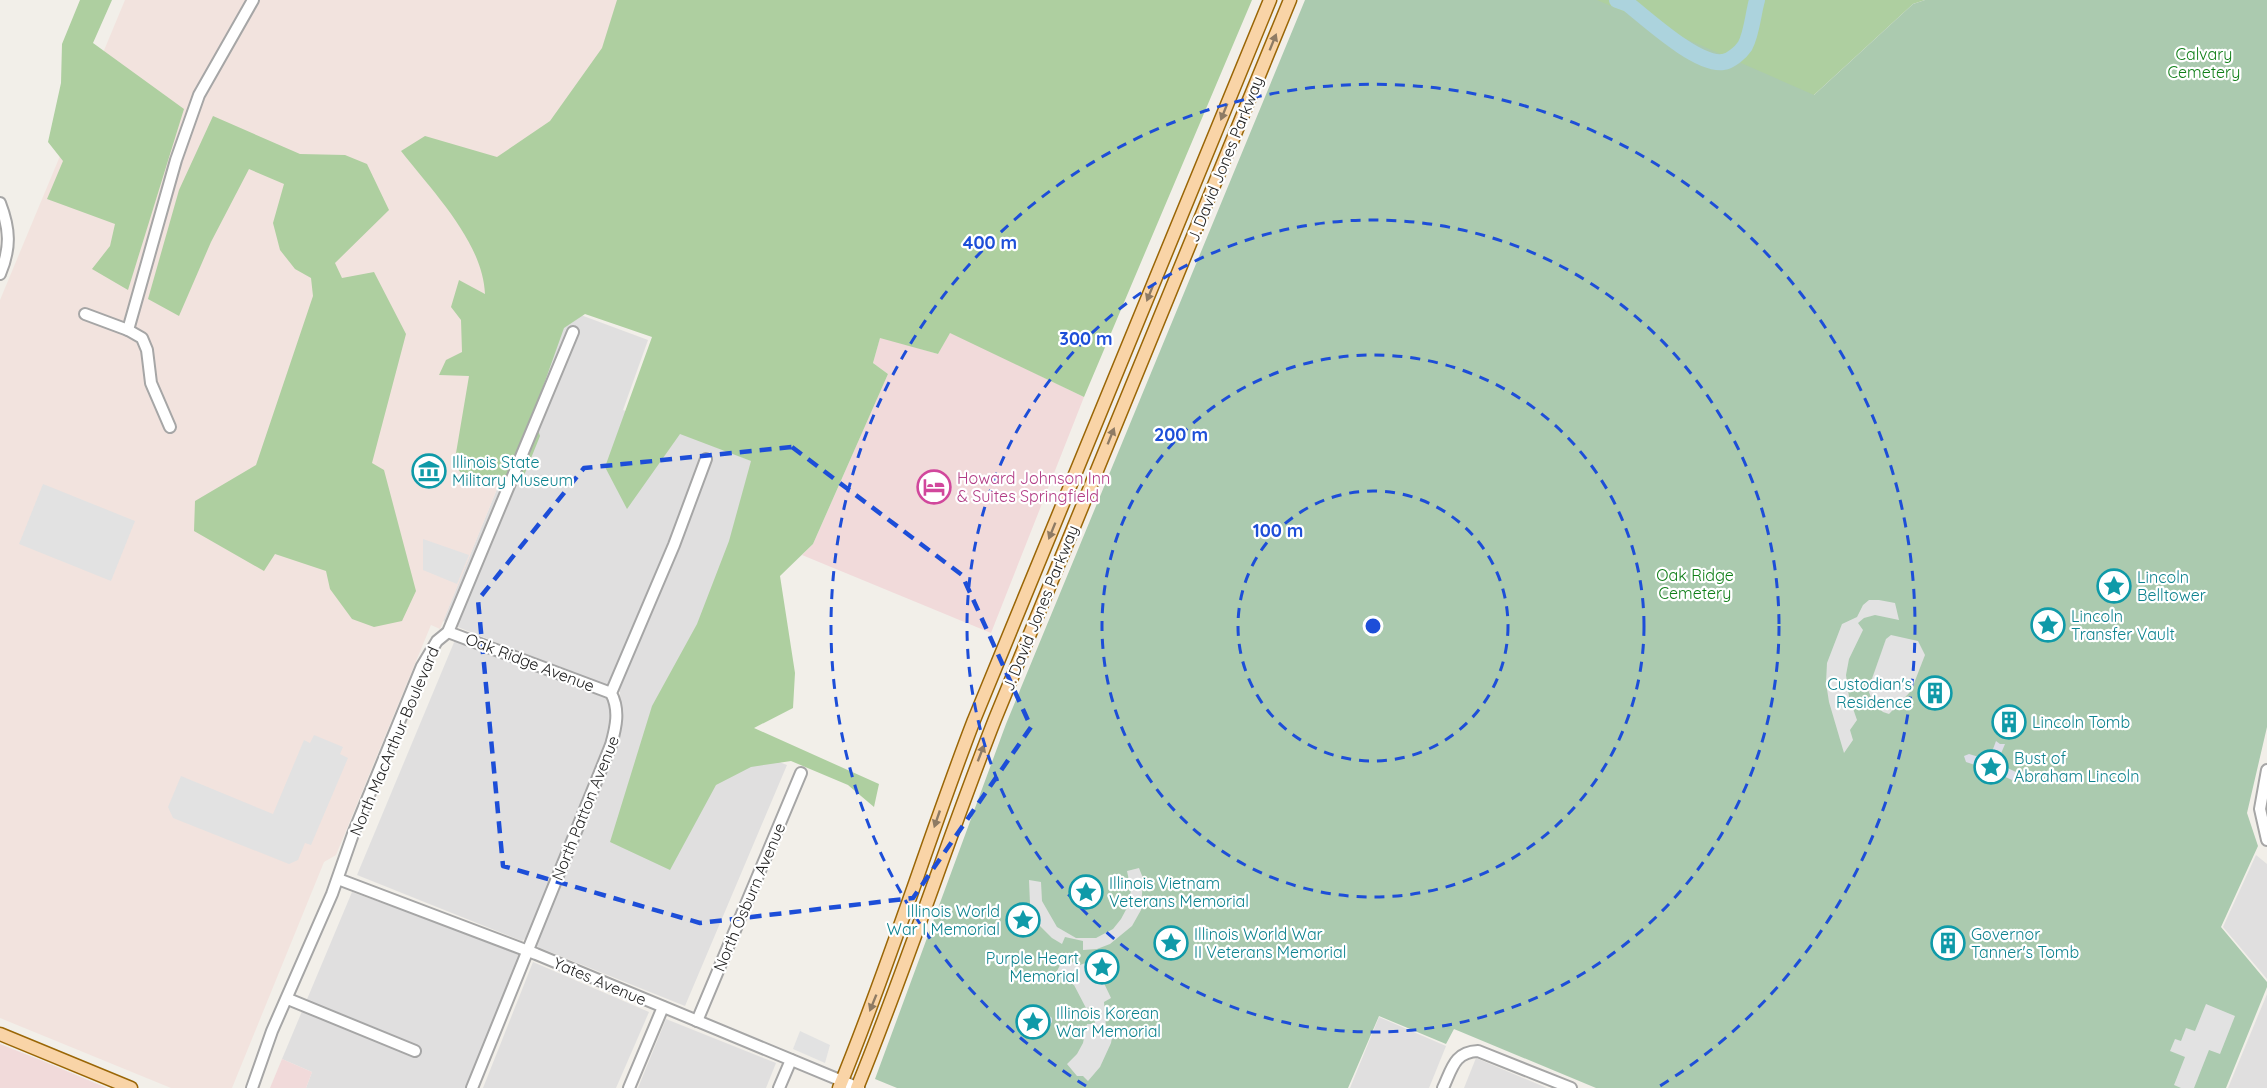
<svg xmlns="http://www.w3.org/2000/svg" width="2267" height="1088" font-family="Quicksand,sans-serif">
  <rect width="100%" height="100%" fill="#f2efe9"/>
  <g fill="#e0dfdf">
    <polygon points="570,311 648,340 623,410 764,466 720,739 787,765 685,1006 535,946 622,725 620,692 443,621"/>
    <polygon points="455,640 604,694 611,704 612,717 606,740 526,938 522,941 357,875"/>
    <polygon points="2256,855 2267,864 2267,979 2223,927"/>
    <polygon points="352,892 521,953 468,1088 306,1088 312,1072 282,1059"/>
    <polygon points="533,962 649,1012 616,1088 483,1088"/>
    <polygon points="2267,994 2267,1088 2228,1088"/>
    <polygon points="1379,1017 1446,1046 1429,1088 1350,1088"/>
    <polygon points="666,1019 776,1063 766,1088 638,1088"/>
    <polygon points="1476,1058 1547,1088 1464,1088"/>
  </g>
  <g fill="#f1dada">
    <polygon points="950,332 1084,397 991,633 802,555 813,544 888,374 873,363 880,337 938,354"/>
    <polygon points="0,1044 43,1061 107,1088 0,1088"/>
    <polygon points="282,1059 312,1072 306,1088 270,1088"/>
  </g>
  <polygon fill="#f2e3de" points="125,0 696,0 440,629 431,625 336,855 324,862 232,1088 171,1088 0,1018 0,300"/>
  <g fill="#aecfa0">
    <polygon points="80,0 112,0 93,43 184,109 128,290 92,269 110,246 115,224 47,199 63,161 48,142 61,83 62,44"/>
    <path d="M617 0H1252L1084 397 950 333 938 354 880 338 873 363 888 374 813 544 780 576 795 673 793 708 754 728 879 784 874 807 848 785 791 761 751 767 716 785 670 870 610 842 652 706 697 624 729 541 751 461 680 434 627 509 605 467 652 337 585 314 564 328 533 415 540 436 523 478 465 477 454 465 469 376 439 375 446 360 462 352 461 320 451 307 459 280 485 294C483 242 432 191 401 151L425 136 497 157 550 121 602 48Z"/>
    <polygon points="1472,0 1925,0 1913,4 1790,117"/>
    <polygon points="213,116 300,154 345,155 367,164 389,210 335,263 342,278 374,272 406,334 372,463 384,470 416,591 402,621 374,627 352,619 330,589 326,571 275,554 264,571 194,531 195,501 256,465 313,296 311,278 295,269 280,250 273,223 284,184 249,169 211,242 179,316 148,299 179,190"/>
  </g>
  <polygon fill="#abcaaf" points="1305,0 1597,0 1814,95 1913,4 1925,0 2267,0 2267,727 2247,813 2258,846 2221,927 2267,982 2267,987 2226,1088 1596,1088 1454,1029 1446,1044 1379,1016 1348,1088 897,1088 875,1079 1006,724"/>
  <g fill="#e2e2e2">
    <polygon points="43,484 135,521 111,581 19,544"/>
    <polygon points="423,539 469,555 457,584 423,570"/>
    <polygon points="1869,600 1879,600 1895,603 1899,620 1875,615 1864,618 1858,623 1863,630 1849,659 1846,675 1849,697 1857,720 1850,730 1853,740 1844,753 1829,702 1826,683 1827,663 1842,624 1857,617 1863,605"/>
    <polygon points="1891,635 1918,641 1925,655 1911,691 1889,714 1883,712 1874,704 1868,690 1886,639"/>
    <polygon points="314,735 343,747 340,754 348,758 311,845 305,843 298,860 289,864 173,818 168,807 181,776 273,814 304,740 310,743"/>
    <polygon points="1139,868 1143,878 1141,910 1132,926 1110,944 1097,949 1083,950 1083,941 1065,937 1062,944 1052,938 1040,926 1033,916 1030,904 1029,880 1041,882 1042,901 1057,927 1076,938 1096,938 1113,929 1121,919 1128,906 1131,890 1127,871"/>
    <polygon points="1063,959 1080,965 1088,962 1102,979 1111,998 1104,1002 1106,1026 1114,1027 1111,1043 1100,1067 1088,1081 1083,1076 1077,1076 1067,1064 1077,1054 1083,1043 1087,1024 1095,1024 1093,1007 1086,1008 1074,985 1056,973"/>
    <polygon points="2206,1004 2235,1016 2220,1054 2209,1050 2194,1088 2181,1088 2174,1085 2185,1057 2170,1051 2175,1039 2181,1041 2186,1028 2195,1031"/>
    <polygon points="800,1031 830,1045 825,1063 793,1049"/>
  </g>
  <g fill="#dddde7">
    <polygon points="1996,741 2000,744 2005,744 1997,763 2016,772 2017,777 2012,780 2001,775 1998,782 1985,780 1975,773 1978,766 1966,762 1964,756 1969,754 1989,760"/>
    <polygon points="1038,1007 1052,1018 1052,1022 1041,1036 1028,1037 1019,1029 1018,1018 1025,1008"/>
  </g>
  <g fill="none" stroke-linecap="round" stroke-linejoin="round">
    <path stroke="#acd3dd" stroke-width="16" d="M1617 0 1628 4C1647 19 1698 66 1723 62 1731 61 1741 52 1745 46 1752 33 1753 14 1757 0"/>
    <defs>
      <g id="minor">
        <path d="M0 203C10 229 11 248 0 274"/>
        <polyline points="85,314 128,330 142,338 147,350 151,383 170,427"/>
        <polyline points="128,330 176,160 199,95 253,0"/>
        <polyline points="448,632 611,693"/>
        <polyline points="2267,770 2260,809 2267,840"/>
        <polyline points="338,879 536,954 859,1088"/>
        <polyline points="288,999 415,1051"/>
        <polyline points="697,1021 801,773"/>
        <polyline points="252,1088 272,1031 332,894 353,834 422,666 437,641 448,632 573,332"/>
        <path d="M472 1088 611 745C616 727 620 710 611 693L674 545 706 459"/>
        <polyline points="629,1088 663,1007"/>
        <polyline points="779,1088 791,1060"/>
        <path d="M1443 1088C1452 1069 1454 1052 1478 1051L1571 1088"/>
      </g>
      <g id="major">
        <polyline points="0,1034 131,1088"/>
        <path d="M839 1088C889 967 927 842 974 720L1270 0"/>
        <path d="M857 1088C907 966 947 841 995 719L1290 0"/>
      </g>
    </defs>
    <use href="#minor" stroke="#a6a6a6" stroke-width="14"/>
    <use href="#major" stroke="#9a6606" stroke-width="15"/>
    <use href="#minor" stroke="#fff" stroke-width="10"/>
    <use href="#major" stroke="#f9d4a7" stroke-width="12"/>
  </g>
  <defs><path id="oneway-solid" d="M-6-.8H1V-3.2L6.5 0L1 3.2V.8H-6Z" transform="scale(1.5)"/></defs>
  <g fill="#8e7b64">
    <use href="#oneway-solid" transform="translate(1273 42) rotate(-68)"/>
    <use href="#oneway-solid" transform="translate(1224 112) rotate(112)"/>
    <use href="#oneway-solid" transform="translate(1150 293) rotate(112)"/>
    <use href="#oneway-solid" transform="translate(1111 436) rotate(-68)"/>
    <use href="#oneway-solid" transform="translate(1052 531) rotate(112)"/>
    <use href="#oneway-solid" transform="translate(981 753) rotate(-69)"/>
    <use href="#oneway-solid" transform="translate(937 819) rotate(109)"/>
    <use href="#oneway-solid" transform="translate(873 1003) rotate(112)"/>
  </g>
  <path fill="none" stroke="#1d4ed8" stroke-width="4.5" stroke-dasharray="12 8" stroke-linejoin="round" d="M792 447 962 575 1031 727 913 898 700 923 503 866 478 600 584 468Z"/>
  <g fill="none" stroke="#1d4ed8" stroke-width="3" stroke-dasharray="10 8">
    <circle cx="1373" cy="626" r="135"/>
    <circle cx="1373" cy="626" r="271"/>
    <circle cx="1373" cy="626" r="406"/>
    <path d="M1086 1086A542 542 0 1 1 1660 1086"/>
  </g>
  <defs>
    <symbol id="museum-ring" viewBox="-11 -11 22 22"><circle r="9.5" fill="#fff" stroke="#0f9aa8" stroke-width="1.5"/><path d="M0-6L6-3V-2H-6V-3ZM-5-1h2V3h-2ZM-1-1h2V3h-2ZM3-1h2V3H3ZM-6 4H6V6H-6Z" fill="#0f9aa8"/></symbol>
    <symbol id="hotel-ring" viewBox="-11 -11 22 22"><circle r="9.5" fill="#fff" stroke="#d1479c" stroke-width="1.5"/><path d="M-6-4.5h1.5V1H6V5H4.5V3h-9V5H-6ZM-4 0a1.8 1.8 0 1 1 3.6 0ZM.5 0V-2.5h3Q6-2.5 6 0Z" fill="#d1479c"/></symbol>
    <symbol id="sight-ring" viewBox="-11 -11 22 22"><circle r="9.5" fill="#fff" stroke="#0f9aa8" stroke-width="1.5"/><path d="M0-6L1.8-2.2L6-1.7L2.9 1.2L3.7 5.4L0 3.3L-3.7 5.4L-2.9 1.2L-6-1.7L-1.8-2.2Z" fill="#0f9aa8"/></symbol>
    <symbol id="building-ring" viewBox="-11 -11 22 22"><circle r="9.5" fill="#fff" stroke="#0f9aa8" stroke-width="1.5"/><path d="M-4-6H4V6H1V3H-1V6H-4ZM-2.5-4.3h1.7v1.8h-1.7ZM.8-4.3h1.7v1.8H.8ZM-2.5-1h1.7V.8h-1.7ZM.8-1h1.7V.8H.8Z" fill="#0f9aa8"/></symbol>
  </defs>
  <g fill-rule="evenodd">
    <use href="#museum-ring" x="410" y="452" width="38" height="38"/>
    <use href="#hotel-ring" x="915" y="468" width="38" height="38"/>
    <use href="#sight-ring" x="2095" y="567" width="38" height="38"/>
    <use href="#sight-ring" x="2029" y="606" width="38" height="38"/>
    <use href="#building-ring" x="1916" y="674" width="38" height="38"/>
    <use href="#building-ring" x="1990" y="703" width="38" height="38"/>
    <use href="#sight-ring" x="1972" y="748" width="38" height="38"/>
    <use href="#sight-ring" x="1067" y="873" width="38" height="38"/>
    <use href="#sight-ring" x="1004" y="901" width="38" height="38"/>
    <use href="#sight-ring" x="1152" y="924" width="38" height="38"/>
    <use href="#building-ring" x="1929" y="924" width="38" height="38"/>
    <use href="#sight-ring" x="1083" y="948" width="38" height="38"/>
    <use href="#sight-ring" x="1014" y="1003" width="38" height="38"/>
  </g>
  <g text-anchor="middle" stroke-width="4.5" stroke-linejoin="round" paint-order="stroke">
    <g font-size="16" fill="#107f18" stroke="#fff">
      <text x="2204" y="60">Calvary<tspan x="2204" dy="18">Cemetery</tspan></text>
      <text x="1695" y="581">Oak Ridge<tspan x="1695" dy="18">Cemetery</tspan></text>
    </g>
    <g font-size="16" fill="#222" stroke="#fff">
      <text transform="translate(1225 159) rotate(-68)" y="6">J. David Jones Parkway</text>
      <text transform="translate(1040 608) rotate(-68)" y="6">J. David Jones Parkway</text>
      <text transform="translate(530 662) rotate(21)" y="6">Oak Ridge Avenue</text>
      <text transform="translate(394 741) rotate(-67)" y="6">North MacArthur Boulevard</text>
      <text transform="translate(585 808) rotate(-68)" y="6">North Patton Avenue</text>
      <text transform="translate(749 897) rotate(-67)" y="6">North Osburn Avenue</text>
      <text transform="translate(600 981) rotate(23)" y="6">Yates Avenue</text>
    </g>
    <g font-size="16" fill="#0d838f" stroke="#fff" text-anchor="start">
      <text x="452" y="468">Illinois State<tspan x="452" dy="18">Military Museum</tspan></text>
      <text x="2137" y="583">Lincoln<tspan x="2137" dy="18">Belltower</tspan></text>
      <text x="2071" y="622">Lincoln<tspan x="2071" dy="18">Transfer Vault</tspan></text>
      <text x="1912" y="690" text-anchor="end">Custodian's<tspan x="1912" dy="18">Residence</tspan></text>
      <text x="2032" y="728">Lincoln Tomb</text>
      <text x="2014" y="764">Bust of<tspan x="2014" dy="18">Abraham Lincoln</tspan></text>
      <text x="1109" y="889">Illinois Vietnam<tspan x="1109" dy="18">Veterans Memorial</tspan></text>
      <text x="1000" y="917" text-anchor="end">Illinois World<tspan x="1000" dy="18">War I Memorial</tspan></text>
      <text x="1194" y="940">Illinois World War<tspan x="1194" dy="18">II Veterans Memorial</tspan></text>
      <text x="1971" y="940">Governor<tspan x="1971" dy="18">Tanner's Tomb</tspan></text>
      <text x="1079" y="964" text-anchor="end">Purple Heart<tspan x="1079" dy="18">Memorial</tspan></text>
      <text x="1056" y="1019">Illinois Korean<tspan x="1056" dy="18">War Memorial</tspan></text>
    </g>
    <g font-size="16" fill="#b23c85" stroke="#fff" text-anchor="start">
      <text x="957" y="484">Howard Johnson Inn<tspan x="957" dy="18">&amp; Suites Springfield</tspan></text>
    </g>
  </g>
  <circle cx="1373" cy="626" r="9" fill="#1d4ed8" stroke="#fff" stroke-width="3"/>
  <g font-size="18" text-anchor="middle" font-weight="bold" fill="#1d4ed8" stroke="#fff" stroke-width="4.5" stroke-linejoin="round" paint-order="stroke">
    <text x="990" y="249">400 m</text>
    <text x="1086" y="345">300 m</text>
    <text x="1181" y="441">200 m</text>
    <text x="1278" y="537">100 m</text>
  </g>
</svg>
